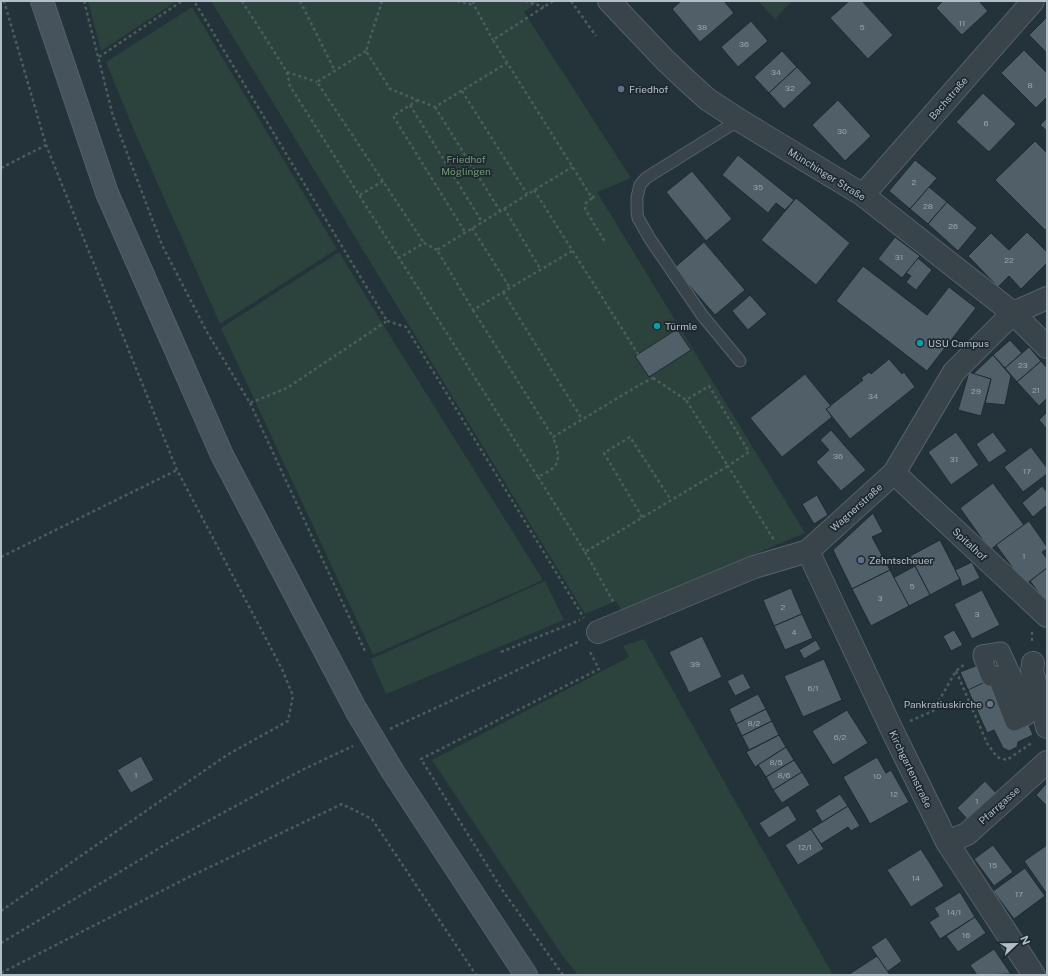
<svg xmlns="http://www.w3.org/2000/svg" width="1048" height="976" font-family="'Public Sans',sans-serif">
  <rect width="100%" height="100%" fill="#243239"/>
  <g fill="#2c423d">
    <polygon points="88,1 177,1 101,51"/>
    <polygon points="211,1 540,1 524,12 631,178 597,192 805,533 621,610 616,601 585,614"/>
    <polygon points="758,1 792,1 775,19"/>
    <polygon points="192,7 337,249 220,324 133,128 106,62"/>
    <polygon points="339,252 389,334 543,580 373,655 221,328"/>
    <polygon points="545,581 564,620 386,694 371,659"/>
    <polygon points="644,639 833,975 578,975 562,955 432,760 629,657 623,646"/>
  </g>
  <g fill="#505f68" stroke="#1f2a31">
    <polygon points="681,1 724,1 734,13 700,42 672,9"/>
    <polygon points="849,1 862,1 893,35 868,59 830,18"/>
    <polygon points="943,1 979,1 988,11 962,35 936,8"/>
    <polygon points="1047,17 1047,53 1029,35"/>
    <polygon points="751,21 768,41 738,67 721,47"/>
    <polygon points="1024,50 1047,73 1047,97 1036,108 1001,73"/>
    <polygon points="782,51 797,67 769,93 754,77"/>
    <polygon points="797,67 812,83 784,109 769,93"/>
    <polygon points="983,93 1016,124 989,152 956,122"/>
    <polygon points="838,100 871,136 845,161 812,125"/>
    <polygon points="1047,118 1047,131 1040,125"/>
    <polygon points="1035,141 1047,153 1047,228 1045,230 995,180"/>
    <polygon points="738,155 794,200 785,210 776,203 768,213 722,175"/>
    <polygon points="915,160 937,178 910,209 889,191"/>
    <polygon points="692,171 732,219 706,241 666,192"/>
    <polygon points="929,187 947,202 928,224 910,209"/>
    <polygon points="796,198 850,243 816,285 761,240"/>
    <polygon points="947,202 977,228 958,251 928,224"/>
    <polygon points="1027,232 1047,252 1047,263 1021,289 1009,276 998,287 968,256 991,233 1009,250"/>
    <polygon points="895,237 920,256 902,278 878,259"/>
    <polygon points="704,242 745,290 715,315 674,268"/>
    <polygon points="918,258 932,270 916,290 906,282 911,276 906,273"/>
    <polygon points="863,266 927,315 949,287 976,308 927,371 836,301"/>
    <polygon points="750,295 767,314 748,330 732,311"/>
    <polygon points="677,329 691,350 649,377 635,356"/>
    <polygon points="1010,340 1022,353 1005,368 993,355"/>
    <polygon points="1029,347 1041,361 1017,382 1005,368"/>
    <polygon points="993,355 1011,376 1005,405 985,403 991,379 973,374"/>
    <polygon points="889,359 902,374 904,372 915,387 850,439 826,409 863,380 861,378 869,372 871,374"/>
    <polygon points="1041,361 1047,368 1047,398 1039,406 1017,382"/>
    <polygon points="969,372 991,379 981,416 958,410"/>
    <polygon points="805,374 831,406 826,409 832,417 782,457 750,418"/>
    <polygon points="1047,412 1047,429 1039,420"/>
    <polygon points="831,430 866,470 841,491 816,462 829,450 820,440"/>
    <polygon points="956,432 979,465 951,485 928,452"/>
    <polygon points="993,432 1007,451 989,463 976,444"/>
    <polygon points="1031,447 1047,468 1047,474 1023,492 1004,467"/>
    <polygon points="993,483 1024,525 990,550 960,508"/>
    <polygon points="1042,486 1047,492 1047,505 1033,517 1022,503"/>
    <polygon points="817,495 828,515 814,524 802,504"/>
    <polygon points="873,513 883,532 872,537 890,570 852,589 833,550"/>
    <polygon points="1029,521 1047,547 1047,549 1042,552 1047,559 1047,568 1025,585 996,545"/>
    <polygon points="940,540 960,579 930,595 910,556"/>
    <polygon points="972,562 980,578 962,587 960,579 955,570"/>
    <polygon points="915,566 930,595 909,606 893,578"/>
    <polygon points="1047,568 1047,604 1030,581"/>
    <polygon points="890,570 909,606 871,626 852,589"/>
    <polygon points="791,588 802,614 774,626 763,600"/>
    <polygon points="982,590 1000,625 972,639 954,604"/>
    <polygon points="802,614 813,638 785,650 774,626"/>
    <polygon points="954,630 963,645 951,651 943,636"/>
    <polygon points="702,636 722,677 689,693 669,652"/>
    <polygon points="816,640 821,649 804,659 799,650"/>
    <polygon points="824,659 842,700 803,717 784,676"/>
    <polygon points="978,665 994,678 1014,724 1026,718 1033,735 1018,742 1017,747 1009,751 1003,748 994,730 987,733 960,672"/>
    <polygon points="978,665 985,682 968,690 960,672"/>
    <polygon points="743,673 751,688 735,696 727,681"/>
    <polygon points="758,694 766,709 736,724 729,709"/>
    <polygon points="766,709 772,721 742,736 736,724"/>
    <polygon points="847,710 868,743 833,765 812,731"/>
    <polygon points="772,721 779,735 749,750 742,736"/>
    <polygon points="779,735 786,747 755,767 746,752"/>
    <polygon points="786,747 794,760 766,777 758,765"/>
    <polygon points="141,756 154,780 131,793 117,770"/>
    <polygon points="877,757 886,773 891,770 909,802 870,824 843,777"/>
    <polygon points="794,760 802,772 773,790 766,777"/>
    <polygon points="802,772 810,785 782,803 773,790"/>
    <polygon points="985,781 997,794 969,821 957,808"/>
    <polygon points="1047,783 1047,806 1036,795"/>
    <polygon points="840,794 848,806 822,822 815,810"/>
    <polygon points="788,805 797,820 769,838 759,823"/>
    <polygon points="848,806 860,826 851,831 848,827 821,844 811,829"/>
    <polygon points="811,829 824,849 798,865 785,845"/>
    <polygon points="993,845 1013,872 994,886 974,859"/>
    <polygon points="1047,845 1047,894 1024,861"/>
    <polygon points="921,849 944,886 911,907 887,870"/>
    <polygon points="1025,868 1045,896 1014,919 993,891"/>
    <polygon points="960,892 975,917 940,939 929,922 939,916 934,908"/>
    <polygon points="975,917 986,933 958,952 946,936"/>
    <polygon points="886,937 902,961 887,972 871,947"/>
    <polygon points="994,949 1011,974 977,975 970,965"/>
    <polygon points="877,956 890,975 848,975"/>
  </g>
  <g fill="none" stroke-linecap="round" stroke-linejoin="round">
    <defs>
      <polyline id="service" points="739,120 646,178 640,185 637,197 637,212 638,218 650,239 702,315 740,361"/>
      <polygon id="pedestrian" points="1001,651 1029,712 1027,716 1014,722 996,675 990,677 982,656 982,654"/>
      <g id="minor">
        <polyline points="609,1 665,60 684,78 707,99 739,120 863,195 1013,313 1047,347"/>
        <polyline points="863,195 1033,1"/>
        <polyline points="894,473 1047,616"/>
        <polyline points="808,551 892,730 947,842 1034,975"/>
        <polyline points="598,632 754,567 808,551 894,473 954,372 1013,313 1047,298"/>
        <polyline points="1033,663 1032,671 1042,707 1047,727"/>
        <polyline points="947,842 967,834 1047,762"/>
      </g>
      <g id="secondary">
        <polyline points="42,1 107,193 222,455 356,710"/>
        <polyline points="393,772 526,975"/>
      </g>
    </defs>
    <use href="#service" stroke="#566168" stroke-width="13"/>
    <use href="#pedestrian" stroke="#566168" stroke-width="19"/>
    <use href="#minor" stroke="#566168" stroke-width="24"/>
    <use href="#secondary" stroke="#566168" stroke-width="24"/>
    <g stroke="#4b5e5c" stroke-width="2.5" stroke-dasharray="3 3" stroke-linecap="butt">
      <polyline points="84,1 113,116 162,245 208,334 250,403 287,388 387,321 194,1"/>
      <polyline points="242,1 287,72 317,82"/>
      <polyline points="300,1 335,71"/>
      <polyline points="382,1 366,51 390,89 435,107 507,63"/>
      <polyline points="457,1 474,5"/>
      <polyline points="473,1 474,5 493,40"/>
      <polyline points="525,1 544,7"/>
      <polyline points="553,1 493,40 592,198 596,195"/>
      <polyline points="571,1 596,36"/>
      <polyline points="366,51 317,82 424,243"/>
      <polyline points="99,57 182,1"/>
      <polyline points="287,72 290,86 399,258"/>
      <polyline points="462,91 527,194"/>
      <polyline points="418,100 393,116 465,232"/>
      <polyline points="410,105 482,222"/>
      <polyline points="435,107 500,211"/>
      <polyline points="1,168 46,145"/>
      <polyline points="534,190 638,354"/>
      <polyline points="360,195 383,181"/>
      <polyline points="592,198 586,203 585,209 605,242"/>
      <polyline points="504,208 541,270"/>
      <polyline points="472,228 510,288"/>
      <path d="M437 250 424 243 399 258 538 477C543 474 550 471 554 467 562 458 556 446 553 437"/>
      <polyline points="572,251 473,310 437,250 572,167"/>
      <polyline points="503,292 582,419"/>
      <polyline points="473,310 553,437 641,384 653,378 652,376"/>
      <polyline points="387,321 406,327 584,618"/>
      <polyline points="653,378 686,400"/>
      <polyline points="250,403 365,651"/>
      <polyline points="538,477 585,552 728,466 686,400 709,386 749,452 728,466 774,540"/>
      <polyline points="642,517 604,453 630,437 671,500"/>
      <polyline points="585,552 614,603"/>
      <polyline points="1,557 177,470"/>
      <polyline points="1032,632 1032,643"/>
      <polyline points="501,652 580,620"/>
      <polyline points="956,671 987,743 997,757 1007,760 1033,742"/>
      <polyline points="910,721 933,711 956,671 966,663"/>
      <polyline points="390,729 580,641"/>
      <polyline points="1,911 227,755 288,721 293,696 282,669 177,470 46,145 4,1"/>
      <polyline points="1,943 173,840 302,770 353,746"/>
      <polyline points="1,973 189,877 342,804 372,819 476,975"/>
      <polyline points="563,975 503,891 421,759 599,669 590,652"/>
    </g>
    <use href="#service" stroke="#38434a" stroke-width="11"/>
    <use href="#pedestrian" stroke="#38434a" stroke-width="17"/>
    <use href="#minor" stroke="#38434a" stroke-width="22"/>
    <use href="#secondary" stroke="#46535d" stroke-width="22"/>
    <defs>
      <polyline id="secondary-bridge" points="356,710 393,772"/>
    </defs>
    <use href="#secondary-bridge" stroke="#566168" stroke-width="24" stroke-linecap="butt"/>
    <use href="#secondary-bridge" stroke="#46535d" stroke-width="22"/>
  </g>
  <g fill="#5c6f8a" stroke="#1d282f" stroke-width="1.5">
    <circle cx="621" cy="89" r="4"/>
    <circle cx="861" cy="560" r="4"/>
  </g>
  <g fill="#0f9aa8" stroke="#1d282f" stroke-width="1.5">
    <circle cx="657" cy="326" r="4"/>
    <circle cx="920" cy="343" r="4"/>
  </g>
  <circle fill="#6b7280" stroke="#1d282f" stroke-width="1.5" cx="990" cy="704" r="4"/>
  <g text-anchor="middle" stroke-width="3.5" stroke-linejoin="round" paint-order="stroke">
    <g font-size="8" fill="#9aa6ae">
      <text x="962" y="26">11</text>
      <text x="702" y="30">38</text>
      <text x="862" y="30">5</text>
      <text x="744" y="47">36</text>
      <text x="776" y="75">34</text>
      <text x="1030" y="88">8</text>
      <text x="790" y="91">32</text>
      <text x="986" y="126">6</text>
      <text x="842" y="134">30</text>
      <text x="914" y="185">2</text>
      <text x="758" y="190">35</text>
      <text x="928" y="209">28</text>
      <text x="953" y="229">26</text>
      <text x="899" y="260">31</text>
      <text x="1009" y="263">22</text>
      <text x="1023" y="368">23</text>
      <text x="1036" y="393">21</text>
      <text x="976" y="394">29</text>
      <text x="873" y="399">34</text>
      <text x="838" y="459">36</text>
      <text x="954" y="462">31</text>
      <text x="1027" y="474">17</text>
      <text x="1024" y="559">1</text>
      <text x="912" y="589">5</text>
      <text x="880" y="601">3</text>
      <text x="783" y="610">2</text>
      <text x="977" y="617">3</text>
      <text x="794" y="635">4</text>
      <text x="695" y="667">39</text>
      <text x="813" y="691">6/1</text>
      <text x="754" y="726">8/2</text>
      <text x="840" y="740">6/2</text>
      <text x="776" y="765">8/5</text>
      <text x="136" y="778">1</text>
      <text x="784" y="778">8/6</text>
      <text x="877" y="779">10</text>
      <text x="894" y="797">12</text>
      <text x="977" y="804">1</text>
      <text x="805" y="850">12/1</text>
      <text x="993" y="868">15</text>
      <text x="916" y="881">14</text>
      <text x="1019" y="897">17</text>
      <text x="954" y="915">14/1</text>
      <text x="966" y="938">16</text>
    </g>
    <g font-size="10" fill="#b3bec6" stroke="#1d282f" text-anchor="start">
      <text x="629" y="93">Friedhof</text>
      <text x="665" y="330">Türmle</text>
      <text x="928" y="347">USU Campus</text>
      <text x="869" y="564">Zehntscheuer</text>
      <text x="982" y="708" text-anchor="end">Pankratiuskirche</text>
    </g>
    <g font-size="10" fill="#b3bec6" stroke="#1d282f">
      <text transform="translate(948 98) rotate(-49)" y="4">Bachstraße</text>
      <text transform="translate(827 174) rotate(32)" y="4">Münchinger Straße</text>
      <text transform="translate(856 507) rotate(-42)" y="4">Wagnerstraße</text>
      <text transform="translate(970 544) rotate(43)" y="4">Spitalhof</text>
      <text transform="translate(911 769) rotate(64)" y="4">Kirchgartenstraße</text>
      <text transform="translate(999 805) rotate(-42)" y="4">Pfarrgasse</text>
    </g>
    <g font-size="10" fill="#739a74" stroke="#1d282f">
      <text x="466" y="163">Friedhof<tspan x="466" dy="12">Möglingen</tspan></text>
    </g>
  </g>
  <rect width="1048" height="976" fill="none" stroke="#b3bec6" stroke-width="4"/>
  <g transform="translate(1016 944) rotate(68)" stroke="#1d282f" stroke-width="3" paint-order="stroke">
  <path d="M0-3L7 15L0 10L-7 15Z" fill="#b3bec6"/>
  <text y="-6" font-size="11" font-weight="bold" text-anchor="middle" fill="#b3bec6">N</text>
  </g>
</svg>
